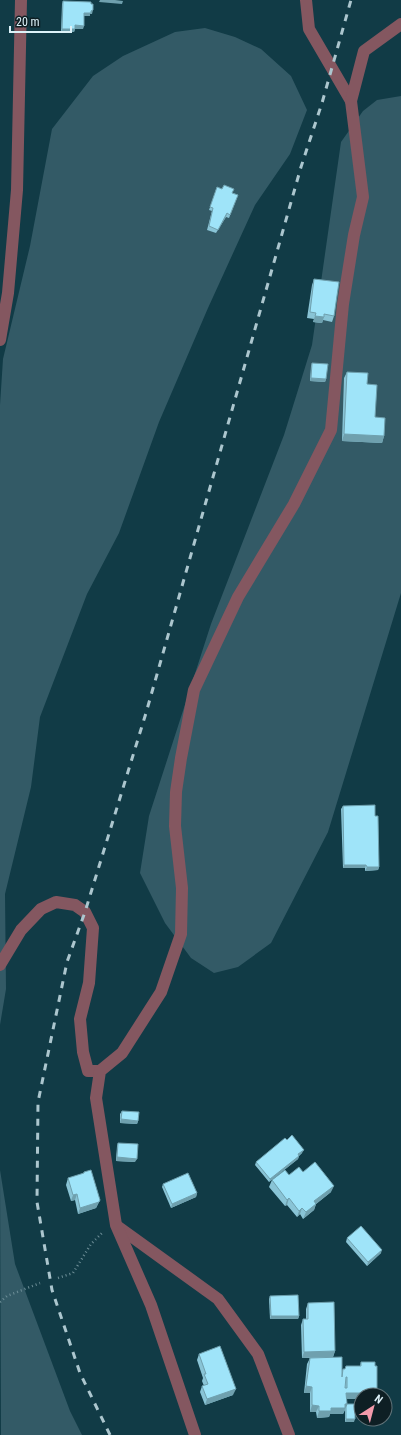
<svg xmlns="http://www.w3.org/2000/svg" width="401" height="1435" font-family="'Roboto Condensed',sans-serif">
  <rect width="100%" height="100%" fill="#113b46"/>
  <g fill="#335a66">
    <polygon points="205,28 235,37 261,49 291,76 307,110 290,154 255,205 208,308 159,422 119,533 87,594 40,717 31,787 5,894 6,989 0,1025 0,405 3,359 30,246 52,129 93,76 123,56 175,32"/>
    <polygon points="401,96 401,593 328,832 271,943 238,967 214,973 191,958 165,923 140,873 149,816 211,624 284,435 312,345 341,142 363,111 377,100"/>
    <polygon points="0,1170 15,1264 70,1411 82,1435 1,1435"/>
  </g>
  <g fill="none" stroke-linecap="round" stroke-linejoin="round">
    <g stroke="#6d8e97" stroke-width="2.5" stroke-dasharray="1 3" stroke-linecap="butt">
      <polyline points="58,1278 73,1273 91,1244 102,1233"/>
      <polyline points="0,1302 7,1296 40,1283"/>
    </g>
    <g stroke="#845760" stroke-width="12">
      <polyline points="306,0 309,29 351,101"/>
      <polyline points="0,340 8,293 17,190 21,0"/>
      <polyline points="0,965 21,930 41,909 56,902 75,905 85,912 93,928 89,983 80,1019 83,1052 88,1071 100,1071"/>
      <polyline points="117,1226 218,1299 258,1354 289,1435"/>
      <polyline points="195,1435 151,1305 116,1225 96,1098 100,1071 122,1053 161,992 181,934 182,888 175,826 176,792 181,758 194,690 238,597 294,504 331,430 343,304 354,235 363,197 351,101 364,51 401,24"/>
    </g>
    <polyline stroke="#acc6ce" stroke-width="3" stroke-dasharray="7 7" stroke-linecap="butt" points="110,1435 80,1373 52,1290 37,1202 38,1102 67,962 85,912 146,713 301,167 322,103 351,0"/>
  </g>
  <g fill="#89c4d6">
    <polygon points="63,1 92,14 90,14 90,16 84,16 83,29 75,29 74,32 61,32 62,4"/>
    <polygon points="217,187 238,195 229,218 226,217 216,233 207,230 212,211 209,210"/>
    <polygon points="314,279 334,316 332,322 323,320 322,323 313,322 314,319 307,318 312,285"/>
    <polygon points="312,363 326,379 325,382 310,381 311,366"/>
    <polygon points="347,372 367,384 375,417 384,436 382,443 342,441 344,378"/>
    <polygon points="343,806 375,816 379,867 378,870 365,871 365,868 343,868 341,809"/>
    <polygon points="122,1111 138,1121 137,1124 120,1123 120,1114"/>
    <polygon points="287,1140 302,1153 299,1156 298,1159 269,1182 255,1165 256,1162"/>
    <polygon points="118,1143 135,1162 116,1161 117,1146"/>
    <polygon points="84,1172 100,1200 96,1208 78,1214 75,1200 71,1201 66,1185 68,1178 83,1174"/>
    <polygon points="303,1172 331,1192 316,1204 314,1210 303,1219 300,1214 297,1217 287,1205 285,1206 269,1187 272,1180 289,1175"/>
    <polygon points="163,1184 197,1193 196,1197 171,1208 162,1187"/>
    <polygon points="347,1238 381,1253 367,1266 346,1242"/>
    <polygon points="270,1296 299,1316 298,1319 270,1319 269,1299"/>
    <polygon points="308,1303 335,1351 333,1357 342,1371 343,1369 345,1369 346,1366 360,1366 361,1362 361,1399 347,1399 347,1404 354,1422 345,1422 345,1410 343,1414 330,1414 329,1417 317,1418 316,1412 310,1412 310,1393 304,1393 307,1364 310,1358 302,1358 301,1325 303,1319 306,1319 306,1309"/>
    <polygon points="199,1354 233,1395 205,1405 200,1392 202,1386 204,1386 202,1381 203,1378 197,1360"/>
  </g>
  <g fill="#6fa0ae">
    <polygon points="100,0 115,0 123,1 122,4 99,2"/>
    <polygon points="93,10 92,14 90,14 90,16 83,16 84,13"/>
    <polygon points="75,25 84,26 83,29 74,29"/>
    <polygon points="62,29 75,29 74,32 61,32"/>
    <polygon points="227,213 226,217 216,233 218,230"/>
    <polygon points="315,316 324,317 322,323 313,322"/>
    <polygon points="311,378 326,379 325,382 310,381"/>
    <polygon points="344,434 384,436 382,443 342,441"/>
    <polygon points="344,865 366,865 365,868 343,868"/>
    <polygon points="367,867 379,867 378,870 365,871"/>
    <polygon points="121,1119 138,1121 137,1124 120,1123"/>
    <polygon points="304,1150 302,1153 297,1157 298,1154"/>
    <polygon points="299,1156 298,1159 269,1182 270,1179"/>
    <polygon points="117,1157 137,1159 135,1162 116,1161"/>
    <polygon points="334,1186 331,1192 316,1204 314,1210 303,1219 306,1212 314,1201"/>
    <polygon points="197,1193 196,1197 171,1208 172,1204"/>
    <polygon points="77,1194 75,1200 71,1201 73,1195"/>
    <polygon points="289,1198 287,1205 285,1206 287,1200"/>
    <polygon points="99,1202 96,1208 78,1214 80,1208"/>
    <polygon points="302,1208 300,1214 297,1217 299,1211"/>
    <polygon points="382,1250 381,1253 367,1266 368,1262"/>
    <polygon points="271,1316 299,1316 298,1319 270,1319"/>
    <polygon points="335,1351 333,1357 302,1358 304,1352"/>
    <polygon points="306,1386 312,1387 310,1393 304,1393"/>
    <polygon points="236,1389 233,1395 205,1405 207,1399"/>
    <polygon points="346,1393 377,1393 376,1395 361,1395 361,1399 344,1399"/>
    <polygon points="345,1404 347,1404 343,1414 330,1414 329,1417 317,1418 319,1411"/>
    <polygon points="312,1405 319,1406 316,1412 310,1412"/>
    <polygon points="346,1419 355,1419 354,1422 345,1422"/>
  </g>
  <g fill="#9fe4f9" stroke="#6fa0ae" fill-rule="evenodd">
    <polygon points="63,1 91,2 91,4 93,4 93,10 91,11 91,13 84,13 84,26 75,25 75,29 62,29"/>
    <polygon points="224,185 234,189 232,193 238,195 230,215 227,213 218,230 209,226 213,208 210,207 217,187 222,189"/>
    <polygon points="314,279 339,282 334,316 324,314 324,317 315,316 316,313 310,312"/>
    <polygon points="312,363 328,364 326,379 311,378"/>
    <polygon points="347,372 368,373 367,384 377,385 375,417 385,418 384,436 344,434"/>
    <polygon points="375,805 375,816 378,816 379,867 367,867 366,865 344,865 343,806"/>
    <polygon points="122,1111 139,1112 138,1121 121,1119"/>
    <polygon points="292,1135 304,1150 298,1154 299,1156 270,1179 256,1162 285,1138 287,1140"/>
    <polygon points="118,1143 138,1144 137,1159 117,1157"/>
    <polygon points="315,1162 334,1186 314,1201 316,1204 306,1212 302,1208 299,1211 289,1198 287,1200 272,1180 285,1170 289,1175 299,1167 303,1172"/>
    <polygon points="91,1170 100,1200 99,1202 80,1208 77,1194 73,1195 68,1178 84,1173 84,1172"/>
    <polygon points="188,1173 197,1193 172,1204 163,1184"/>
    <polygon points="361,1226 382,1250 368,1262 347,1238"/>
    <polygon points="298,1295 299,1316 271,1316 270,1296"/>
    <polygon points="334,1302 335,1351 304,1352 303,1319 308,1319 308,1303"/>
    <polygon points="220,1346 236,1389 207,1399 202,1386 208,1384 204,1374 206,1374 199,1354"/>
    <path d="M342 1357V1377L343 1369H345L346 1366H361V1362H375V1366H377V1393H346L347 1404H345V1408H331V1411H319V1406L312 1405V1387L306 1386 310 1358ZM346 1377H347V1388H345Z"/>
    <polygon points="346,1404 355,1404 355,1419 346,1419 346,1407 347,1404"/>
  </g>
  <g transform="translate(373 1407) rotate(36)"><circle r="19" fill="#0e1f24" stroke="#617379"/>
  <path d="M0-3L7 15L0 10L-7 15Z" fill="#f39aab"/>
  <text y="-6" font-size="11" font-weight="bold" text-anchor="middle" fill="#ddf2f9">N</text>
  </g>
  <path d="M10 26v6h61v-6" fill="none" stroke="#ddf2f9" stroke-width="2"/>
  <text x="16" y="26" font-size="12" fill="#ddf2f9" stroke="#0e1f24" stroke-width="3" paint-order="stroke">20 m</text>
</svg>
